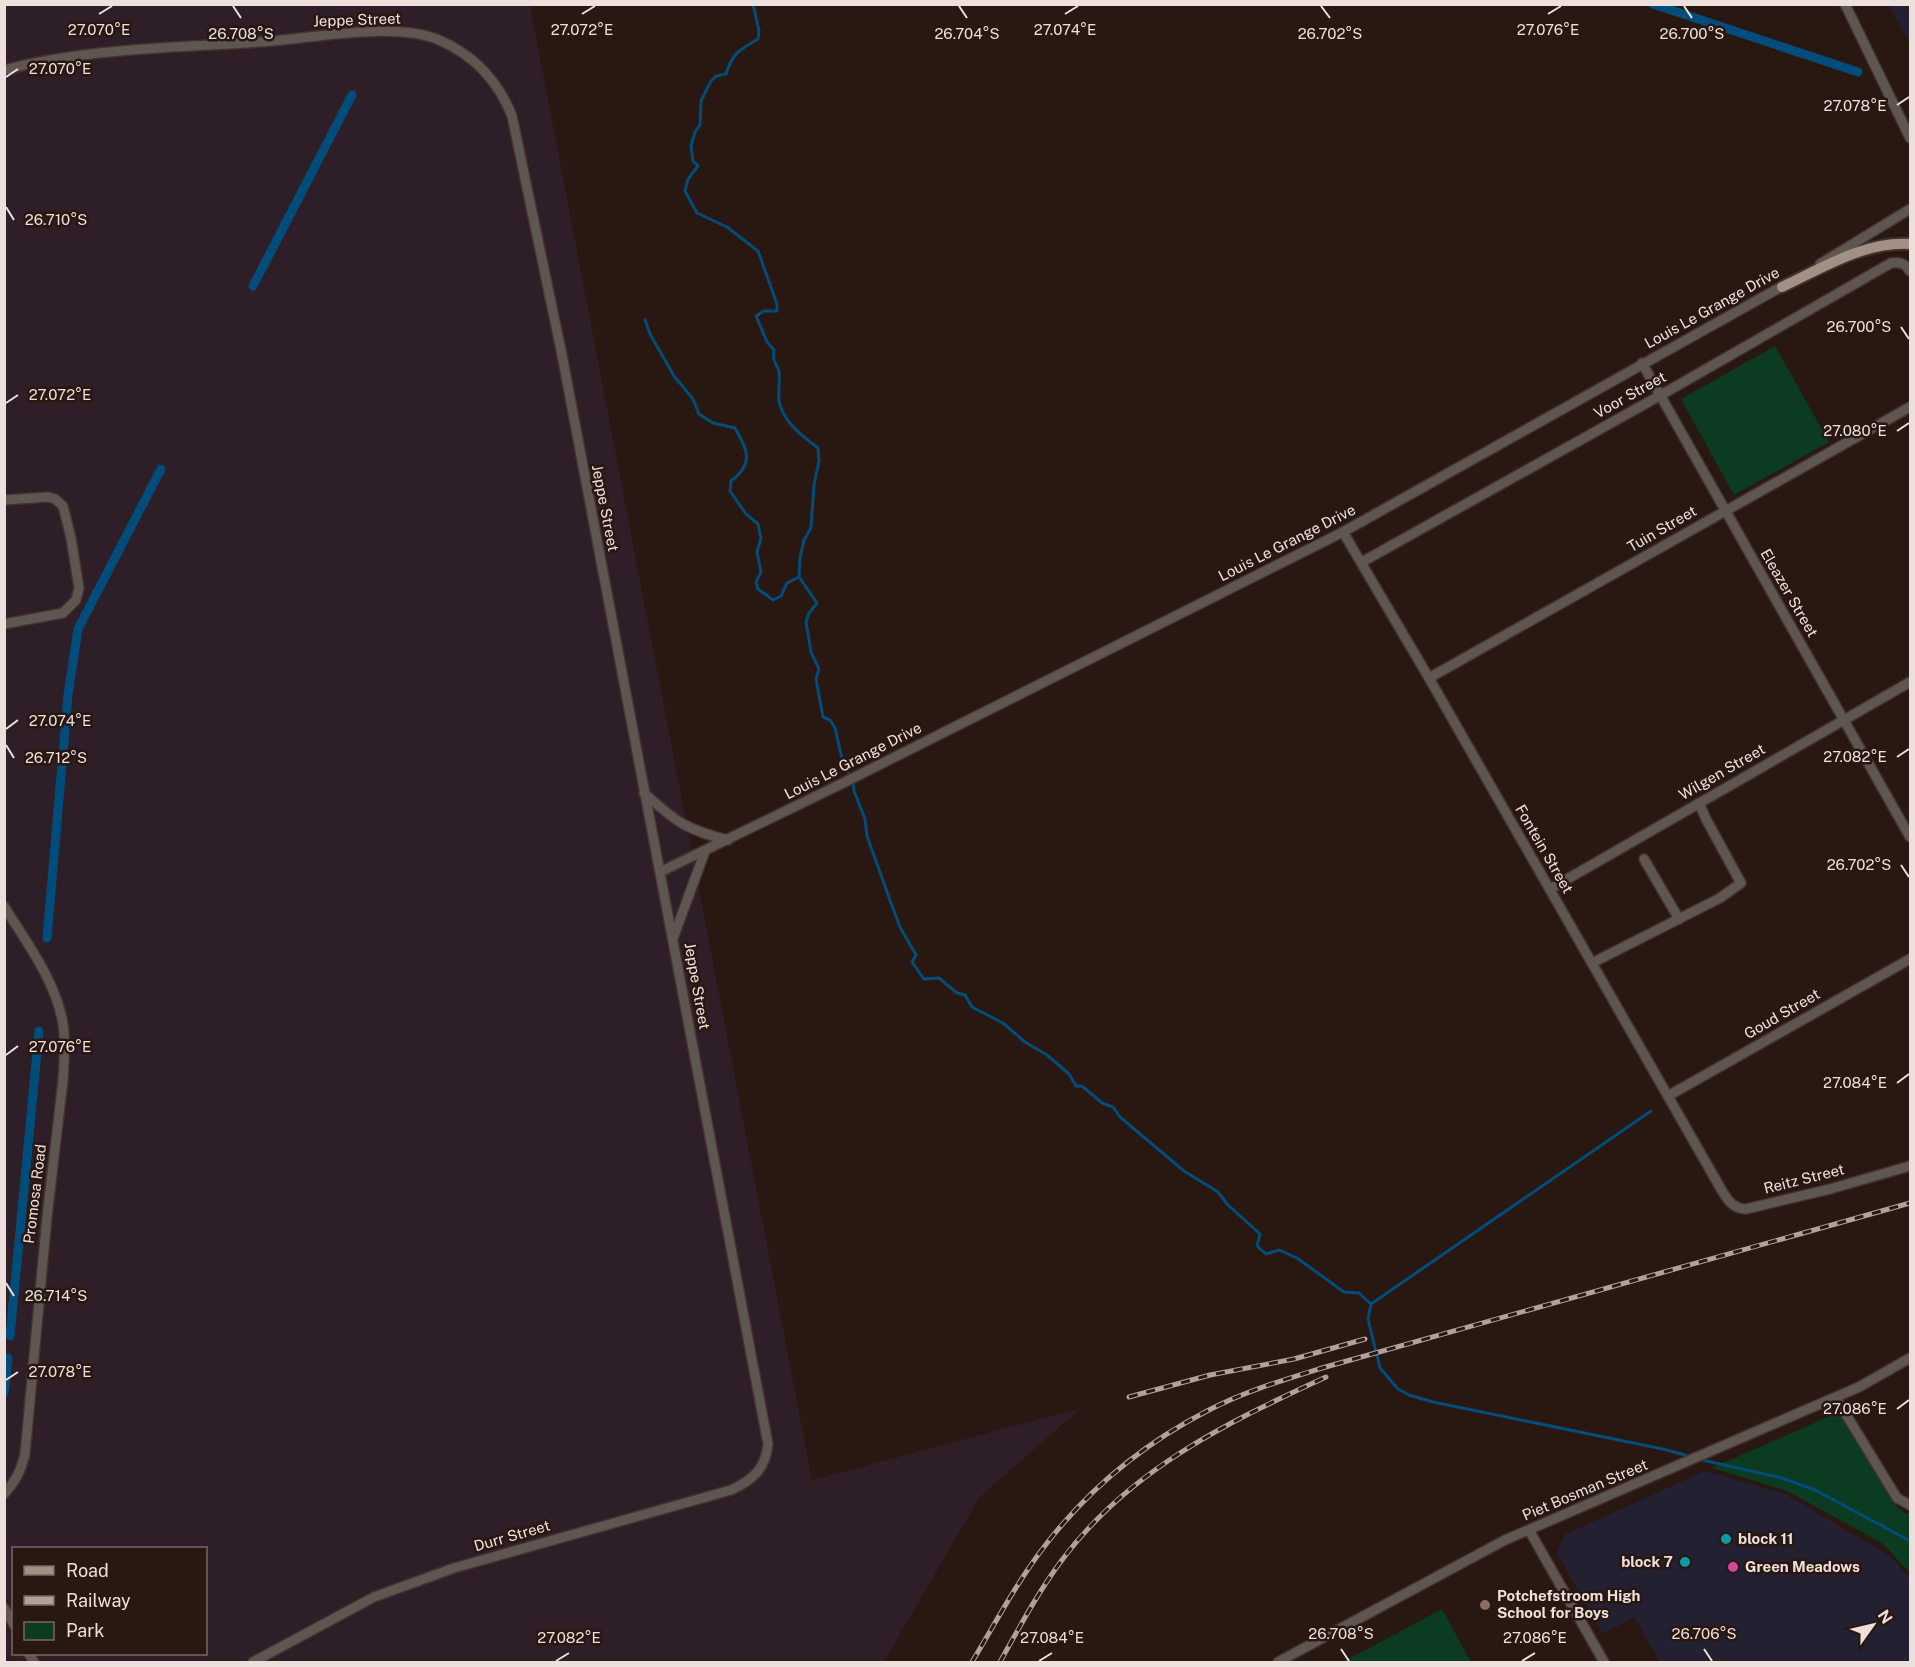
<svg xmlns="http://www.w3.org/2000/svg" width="1915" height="1667" font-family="'Public Sans',sans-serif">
  <rect width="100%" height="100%" fill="#291711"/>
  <g fill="#232131">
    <polygon points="1889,5 1910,5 1910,43"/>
    <polygon points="1705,1471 1783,1493 1890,1556 1910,1578 1910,1662 1660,1662 1634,1617 1603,1634 1557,1553 1564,1535"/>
  </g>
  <path fill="#2d1e28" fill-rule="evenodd" d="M5 5H530L812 1480 1081 1408 979 1498 884 1662H5ZM14 1548H206V1654H14Z"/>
  <g fill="#0b3b20">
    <polygon points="1775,346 1829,442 1734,495 1681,399"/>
    <polygon points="1839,1412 1895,1505 1906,1514 1910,1513 1910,1573 1882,1543 1787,1491 1712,1468"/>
    <polygon points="1442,1609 1471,1662 1343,1662"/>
  </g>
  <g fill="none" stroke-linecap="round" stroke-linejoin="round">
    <g stroke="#004d7b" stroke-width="3">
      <path d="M753 4 759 31 758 39C741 49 732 53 726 74L716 76 711 81 701 101 700 125 695 132 691 146 693 161 698 166 688 179 685 191 697 213 727 227 758 251 777 304V311H764L756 316 767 342 774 350C772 364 777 362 779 372 780 382 778 392 779 401 783 422 802 436 818 448L819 461 814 485 811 528 804 540 800 558 799 576"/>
      <path d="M645 320 650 334 674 376 693 399 699 414 713 423 735 428C748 450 754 464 731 481L730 491 746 514 758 524 761 538 757 552 761 572 756 582 758 589 773 600 781 596 787 583 799 577 817 603 809 613 806 622 811 652 819 669 816 679 823 717 830 720 835 728 843 763 853 781 854 791 865 819 867 836 891 903 900 927 916 955 912 962 924 979 939 978 957 993 965 995 972 1007 1003 1023 1025 1042 1047 1055 1069 1074 1076 1086H1082L1102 1103 1113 1107 1120 1117 1184 1171 1218 1192 1228 1205 1260 1234 1257 1246 1266 1254 1279 1250 1297 1258 1344 1292 1359 1293 1371 1304"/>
      <polyline points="1651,1111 1371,1304 1368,1319 1380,1368 1398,1389 1409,1395 1433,1402 1663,1449 1692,1457"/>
      <polyline points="1698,1459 1782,1478 1815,1490 1910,1541"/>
    </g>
    <g stroke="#004d7b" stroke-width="9">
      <polyline points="1653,4 1858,72"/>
      <polyline points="253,286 352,95"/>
      <polyline points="47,938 68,695 78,629 161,469"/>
      <polyline points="10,1336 39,1031"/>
      <polyline points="4,1393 8,1358"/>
    </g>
    <defs>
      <g id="minor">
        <polyline points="1845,4 1910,138"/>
        <path d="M4 70C91 47 183 48 272 41 319 37 395 22 439 40 474 55 498 81 512 116L562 355 768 1444C766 1468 753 1480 731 1490L454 1568 374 1597 253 1662"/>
        <polyline points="1820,264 1910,209"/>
        <polyline points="1642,363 1910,837"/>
        <polyline points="4,500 48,497 55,499 63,506 71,538 79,588 76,600 63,613 4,624"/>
        <path d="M1343 532 1429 678 1717 1182C1724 1194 1730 1209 1746 1209L1830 1189 1910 1166"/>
        <path d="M1362 562 1661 395 1891 263C1900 262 1905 263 1910 271"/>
        <polyline points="1429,678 1910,407"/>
        <path d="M644 793C675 821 686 830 728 840"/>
        <polyline points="1644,859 1679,919"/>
        <polyline points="660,872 839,785 1343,532 1788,283"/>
        <polyline points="1550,889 1910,682"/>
        <path d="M4 906C26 942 56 981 63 1024 66 1043 64 1061 63 1080L47 1217 25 1454C21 1470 16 1481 4 1494"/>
        <polyline points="674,936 705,851"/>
        <polyline points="1592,963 1720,898 1741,883 1706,819 1699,803"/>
        <polyline points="1668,1096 1910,959"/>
        <polyline points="1836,1398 1897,1498 1910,1505"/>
        <polyline points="1529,1530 1604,1662"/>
        <polyline points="4,1608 14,1625"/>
        <polyline points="29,1654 34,1662"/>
        <polyline points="1278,1662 1505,1540 1859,1387 1910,1358"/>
      </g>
      <path id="major" d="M1782 287C1822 268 1865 241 1910 244"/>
    </defs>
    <use href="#minor" stroke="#44332d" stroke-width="12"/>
    <use href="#major" stroke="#44332d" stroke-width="14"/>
    <use href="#minor" stroke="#5f5651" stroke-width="9"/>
    <use href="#major" stroke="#a29085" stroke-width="10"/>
    <defs>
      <g id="rail">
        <polyline points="1129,1397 1210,1375 1294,1359 1365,1339"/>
        <path d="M972 1662C996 1622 1018 1580 1047 1543 1090 1488 1145 1443 1207 1411 1243 1392 1283 1380 1322 1368L1910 1203"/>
        <path d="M1000 1662C1019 1628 1038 1592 1062 1560 1129 1470 1226 1423 1326 1377"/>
      </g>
    </defs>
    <use href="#rail" stroke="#b0a19d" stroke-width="5"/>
    <use href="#rail" stroke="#291711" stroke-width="3" stroke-dasharray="9" stroke-linecap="butt"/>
  </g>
  <path fill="none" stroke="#ede0dc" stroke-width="2" d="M233 6 241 18M959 6 967 18M1321 6 1330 18M1684 6 1692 18M99 14 112 6M582 14 595 6M1065 14 1078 6M1548 14 1561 6M6 77 18 69M1897 105 1909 97M6 207 14 220M1901 327 1909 339M6 403 18 395M1897 431 1909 423M6 729 18 720M6 745 14 758M1897 757 1909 749M1901 865 1909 877M6 1055 18 1046M1897 1083 1909 1074M6 1283 14 1296M6 1380 18 1372M1897 1409 1909 1400M1341 1649 1349 1661M1704 1649 1712 1661M556 1661 569 1653M1039 1661 1052 1653M1522 1661 1535 1653"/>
  <g fill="#0f9aa8" stroke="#291711" stroke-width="2">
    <circle cx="1726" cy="1539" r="6"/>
    <circle cx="1685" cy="1562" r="6"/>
  </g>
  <circle fill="#d1479c" stroke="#291711" stroke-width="2" cx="1733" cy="1567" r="6"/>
  <circle fill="#8d6e63" stroke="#291711" stroke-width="2" cx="1485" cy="1605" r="6"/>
  <g text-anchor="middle" stroke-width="5" stroke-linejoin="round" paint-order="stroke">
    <g font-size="15" fill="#ede0dc" stroke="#291711">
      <text transform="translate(357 20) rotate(-2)" y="5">Jeppe Street</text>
      <text transform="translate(1712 308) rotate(-29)" y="5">Louis Le Grange Drive</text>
      <text transform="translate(1630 395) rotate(-29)" y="5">Voor Street</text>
      <text transform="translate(605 508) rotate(79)" y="5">Jeppe Street</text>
      <text transform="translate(1662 529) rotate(-30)" y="5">Tuin Street</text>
      <text transform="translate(1287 543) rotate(-27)" y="5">Louis Le Grange Drive</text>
      <text transform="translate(1789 593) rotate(60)" y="5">Eleazer Street</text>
      <text transform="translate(853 761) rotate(-27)" y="5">Louis Le Grange Drive</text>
      <text transform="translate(1722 772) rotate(-30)" y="5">Wilgen Street</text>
      <text transform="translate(1544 849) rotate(60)" y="5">Fontein Street</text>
      <text transform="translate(697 986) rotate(80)" y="5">Jeppe Street</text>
      <text transform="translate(1782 1014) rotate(-30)" y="5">Goud Street</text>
      <text transform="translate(1804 1179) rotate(-14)" y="5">Reitz Street</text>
      <text transform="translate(35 1194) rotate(-83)" y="5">Promosa Road</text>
      <text transform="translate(1585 1490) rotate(-23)" y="5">Piet Bosman Street</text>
      <text transform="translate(512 1536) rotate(-16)" y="5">Durr Street</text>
    </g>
    <g font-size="15" font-weight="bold" fill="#ede0dc" stroke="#291711" text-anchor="start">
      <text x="1738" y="1544">block 11</text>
      <text x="1673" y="1567" text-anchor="end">block 7</text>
      <text x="1745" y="1572">Green Meadows</text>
      <text x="1497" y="1601">Potchefstroom High<tspan x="1497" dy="17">School for Boys</tspan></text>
    </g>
  </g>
  <g font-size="15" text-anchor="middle" fill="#ede0dc" stroke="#291711" stroke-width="5" stroke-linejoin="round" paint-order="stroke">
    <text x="99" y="35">27.070°E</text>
    <text x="582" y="35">27.072°E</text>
    <text x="1065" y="35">27.074°E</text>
    <text x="1548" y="35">27.076°E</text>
    <text x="1330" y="39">26.702°S</text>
    <text x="1692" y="39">26.700°S</text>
    <text x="241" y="39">26.708°S</text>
    <text x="967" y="39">26.704°S</text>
    <text x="60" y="74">27.070°E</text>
    <text x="1855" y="111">27.078°E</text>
    <text x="56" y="225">26.710°S</text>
    <text x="1859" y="332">26.700°S</text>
    <text x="60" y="400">27.072°E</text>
    <text x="1855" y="436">27.080°E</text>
    <text x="60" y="726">27.074°E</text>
    <text x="1855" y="762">27.082°E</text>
    <text x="56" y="763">26.712°S</text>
    <text x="1859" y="870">26.702°S</text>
    <text x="60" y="1052">27.076°E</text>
    <text x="1855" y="1088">27.084°E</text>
    <text x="56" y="1301">26.714°S</text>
    <text x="60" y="1377">27.078°E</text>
    <text x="1855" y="1414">27.086°E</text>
    <text x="1341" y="1639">26.708°S</text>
    <text x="1704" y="1639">26.706°S</text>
    <text x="569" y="1643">27.082°E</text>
    <text x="1052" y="1643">27.084°E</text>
    <text x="1535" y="1643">27.086°E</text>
  </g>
  <rect width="1915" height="1667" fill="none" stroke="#ede0dc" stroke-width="12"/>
  <rect x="12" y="1547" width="195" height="108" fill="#291711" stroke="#776762" stroke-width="1.5"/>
  <rect x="24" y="1566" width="30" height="9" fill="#a29085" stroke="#776762" stroke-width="1.5"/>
  <text x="66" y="1577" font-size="18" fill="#ede0dc">Road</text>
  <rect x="24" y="1596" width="30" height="9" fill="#b0a19d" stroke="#776762" stroke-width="1.5"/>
  <text x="66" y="1607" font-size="18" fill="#ede0dc">Railway</text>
  <rect x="24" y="1622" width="30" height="18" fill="#0b3b20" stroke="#776762" stroke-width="1.5"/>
  <text x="66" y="1637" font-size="18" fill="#ede0dc">Park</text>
  <g transform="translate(1873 1625) rotate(56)" stroke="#291711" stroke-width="4.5" paint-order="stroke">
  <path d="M0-4.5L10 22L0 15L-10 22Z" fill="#ede0dc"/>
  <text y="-9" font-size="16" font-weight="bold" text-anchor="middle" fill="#ede0dc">N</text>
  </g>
</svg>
